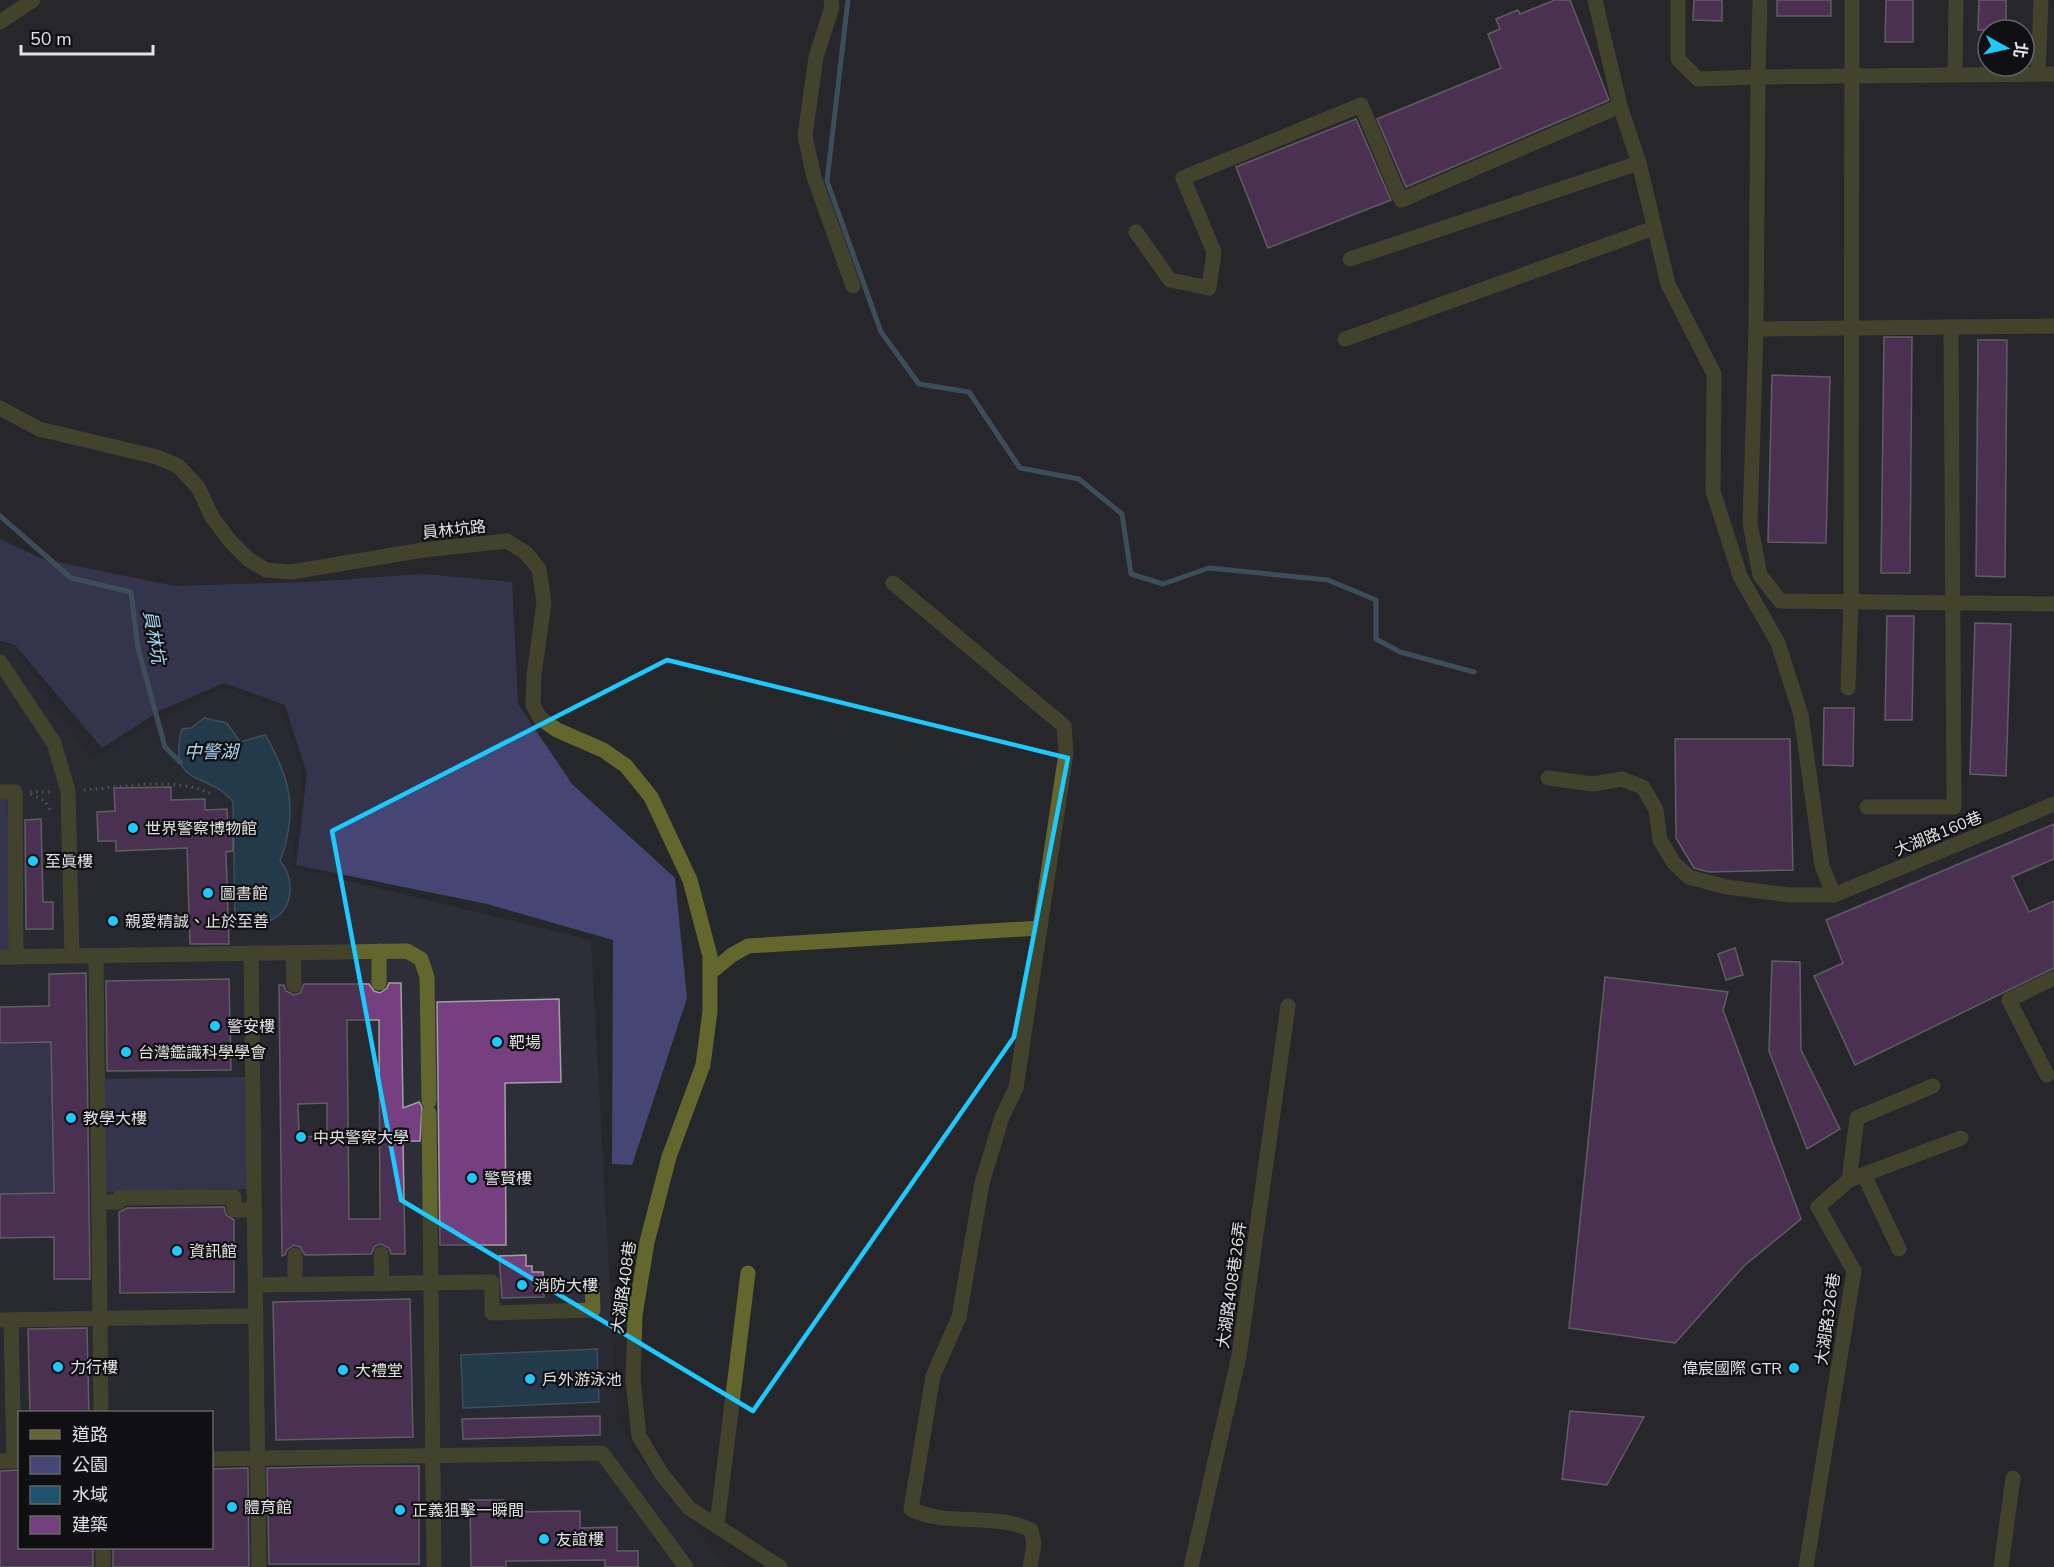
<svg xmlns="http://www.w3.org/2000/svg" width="2054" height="1567" font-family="'Nunito Sans','Noto Sans TC',sans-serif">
  <rect width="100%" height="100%" fill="#26272b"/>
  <path fill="#2d2e38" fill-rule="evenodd" d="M0 643 12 645 91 759 164 717 224 688 280 709 303 774 292 867 591 940 617 1418 633 1450 727 1567H0ZM20 1412H212V1548H20Z"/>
  <g fill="#454674">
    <polygon points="0,539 43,559 175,586 307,582 423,574 512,582 518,704 572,784 675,878 687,998 632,1165 612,1164 613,940 487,904 296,865 307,774 285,705 224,683 161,710 102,748 15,645 0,641"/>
    <polygon points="0,799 7,799 10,951 0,952"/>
    <polygon points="51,1042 54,1193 0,1194 0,1043"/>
    <polygon points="249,1077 251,1189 105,1192 104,1079"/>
  </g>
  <g fill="#1d536d" stroke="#587e91" stroke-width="1.5">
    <path d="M204 718 227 723 240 742 265 735C291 778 298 813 280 861 294 877 295 907 273 919 261 926 247 923 235 923L233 802C210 771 166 789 182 729L191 728Z"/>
    <polygon points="597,1349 599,1402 463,1408 461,1355"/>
  </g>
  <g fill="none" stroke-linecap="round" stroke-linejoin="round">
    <g stroke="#587e91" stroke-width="5">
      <polyline points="848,0 827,181 881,332 919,384 969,392 1020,468 1079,479 1122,514 1131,574 1163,584 1209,568 1328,580 1376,600 1376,639 1400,652 1474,672"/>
      <polyline points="0,516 71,578 131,592 138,648 165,747 180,762"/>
    </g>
  </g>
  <g fill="#763f7f" stroke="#a39fa4" stroke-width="1.5" fill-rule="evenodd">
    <polygon points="1555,0 1570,0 1609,100 1406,187 1377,119 1501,68 1488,34 1500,29 1496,19 1518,10 1520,14"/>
    <polygon points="1694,0 1722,0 1722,21 1693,20"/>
    <rect x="1777" y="0" width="54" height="16"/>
    <polygon points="1886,0 1913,0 1913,42 1885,42"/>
    <polygon points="1979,0 2006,0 2006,30 1978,30"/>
    <polygon points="1356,119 1391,200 1268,248 1236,167"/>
    <polygon points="1884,337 1912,337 1910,573 1881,573"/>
    <polygon points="1978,340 2007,340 2005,577 1976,576"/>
    <polygon points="1772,375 1830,377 1826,543 1768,542"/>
    <polygon points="1887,616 1914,616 1912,720 1885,720"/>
    <polygon points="1975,623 2011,624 2006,776 1970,774"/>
    <polygon points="1824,708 1854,708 1853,766 1823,765"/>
    <polygon points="1675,739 1790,739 1793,870 1709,872 1694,868 1676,838"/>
    <polygon points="171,787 171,800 205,799 205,810 227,809 228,829 233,829 233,851 226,852 229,944 190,944 187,848 116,851 116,841 98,841 97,812 115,811 114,788"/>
    <polygon points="41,819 43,902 53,902 53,929 26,929 25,820"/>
    <polygon points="2054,824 2054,859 2012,877 2029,912 2054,901 2054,968 1855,1065 1814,976 1843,963 1826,920"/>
    <polygon points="1735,948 1743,975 1726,980 1718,954"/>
    <polygon points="1772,961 1800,962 1801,1050 1840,1129 1807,1149 1769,1051"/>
    <polygon points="86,973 90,1279 54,1279 54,1237 0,1238 0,1194 54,1193 51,1042 0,1043 0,1007 49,1006 49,974"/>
    <polygon points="1605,977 1728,992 1723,1010 1801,1219 1744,1266 1675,1343 1569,1328"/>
    <polygon points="229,979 231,1070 107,1071 106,981"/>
    <path d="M389 983H401L403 1108 419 1102 422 1107 420 1141H403L405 1254H391L389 1248 381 1244 375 1246 371 1254 305 1255 300 1247 294 1245 287 1250 285 1255 282 1256 279 985H284L286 991 294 995 300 993 304 984H369L374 991 380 993 387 988ZM347 1020H379L380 1219H349ZM327 1103V1136L299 1137 298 1104Z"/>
    <polygon points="559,999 561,1082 505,1083 506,1245 440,1245 437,1002"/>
    <polygon points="224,1207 226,1215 234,1220 234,1292 120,1293 119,1212 127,1208"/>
    <polygon points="526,1255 526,1266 532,1266 532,1272 543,1272 544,1297 502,1298 499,1256"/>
    <polygon points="410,1299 413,1437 276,1440 273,1302"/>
    <polygon points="87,1328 89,1413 30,1413 28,1329"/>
    <polygon points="1570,1411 1644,1417 1607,1485 1562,1479"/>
    <polygon points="600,1416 600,1435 463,1439 462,1419"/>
    <polygon points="368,1466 419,1466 419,1564 269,1564 267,1468"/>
    <polygon points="248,1468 249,1567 113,1567 113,1548 212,1548 212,1469"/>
    <polygon points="20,1470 20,1548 93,1548 93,1567 0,1567 0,1471"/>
    <polygon points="470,1500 504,1500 504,1512 580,1511 580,1528 617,1527 617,1551 638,1551 638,1567 605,1567 605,1560 506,1561 506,1567 471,1567"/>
  </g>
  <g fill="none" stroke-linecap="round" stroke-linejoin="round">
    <g stroke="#88898c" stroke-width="3" stroke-dasharray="1.5 4.5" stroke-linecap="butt">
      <path d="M84 790C126 787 173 776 212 794"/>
      <polyline points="30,792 53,792"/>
      <polyline points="31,794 45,801 52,813"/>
    </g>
    <g stroke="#64672d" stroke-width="15">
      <polyline points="831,0 832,7 816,57 805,136 814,177 853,286"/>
      <polyline points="1595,0 1620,106 1639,163 1668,284 1714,374 1713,491 1740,576 1778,643 1801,715 1822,866 1834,895"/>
      <polyline points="1678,0 1678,59 1698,79 1758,77 1760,0"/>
      <polyline points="0,22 33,0"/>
      <polyline points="2038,74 2041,0"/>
      <polyline points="2054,74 1758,77 1756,329 1750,523 1760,575 1780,601 2054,604"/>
      <polyline points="1955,75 1956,0"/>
      <polyline points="1136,232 1170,280 1209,288 1214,252 1183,178 1361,105 1401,200 1620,106"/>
      <polyline points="1350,259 1639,163"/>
      <polyline points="1756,329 2054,326"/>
      <polyline points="1345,339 1654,228"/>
      <polyline points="0,408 39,429 157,457 178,466 198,487 212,517 231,542 248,559 266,570 291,572 423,550 507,541 526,553 539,569 544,603 534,675 533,705 540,718 557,730 603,750 626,766 651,797 690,880 710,956 710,1011 703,1065 669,1157 647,1242 635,1315 633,1380 639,1436 661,1473 689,1508 780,1567"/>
      <path d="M893 583 1064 726 1066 753 1016 1088 1002 1117 982 1183 959 1317 933 1376 911 1509C945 1527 994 1512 1031 1530L1034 1544 1030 1567"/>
      <polyline points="0,662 54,743 68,791 72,956"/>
      <polyline points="1848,688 1851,602 1852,0"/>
      <polyline points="1548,778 1593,784 1622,779 1643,787 1656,810 1660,840 1674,863 1689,877 1726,887 1790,895 1834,895 2054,804"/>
      <polyline points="0,792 15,792 16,957"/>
      <polyline points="1867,807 1954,807 1951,327"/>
      <polyline points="251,953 259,1567"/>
      <polyline points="293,953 294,985"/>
      <polyline points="96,956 101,1412"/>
      <polyline points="0,957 407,951 421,959 427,977 429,1101"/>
      <polyline points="710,973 732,955 748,946 1040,928"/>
      <polyline points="379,983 379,951"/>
      <polyline points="2047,1075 2009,1000 2054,978"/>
      <polyline points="429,1113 434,1567"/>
      <polyline points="1864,1175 1899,1249"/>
      <polyline points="1849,1180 1857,1118 1933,1086"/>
      <polyline points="99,1202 119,1202 119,1198 234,1197 234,1210 255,1210"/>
      <polyline points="381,1254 382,1284"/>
      <polyline points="295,1255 295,1284"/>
      <polyline points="256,1285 492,1282 492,1313 593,1310 592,1284"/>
      <polyline points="0,1320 256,1316"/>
      <polyline points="212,1459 602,1453 686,1567"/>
      <polyline points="0,1461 14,1461 11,1320"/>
      <polyline points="717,1525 748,1273"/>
      <polyline points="103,1548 103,1567"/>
      <polyline points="1191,1567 1239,1356 1288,1006"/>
      <polyline points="1806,1567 1854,1271 1818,1207 1849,1180 1961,1138"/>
      <polyline points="2001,1567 2013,1478"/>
    </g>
  </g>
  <path d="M0 0H2054V1567H0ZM667 660 1068 758 1014 1037 753 1411 401 1200 332 831Z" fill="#26272b" fill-opacity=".55" fill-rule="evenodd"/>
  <path fill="none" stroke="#1dc9fd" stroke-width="4.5" stroke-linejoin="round" d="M667 660 1068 758 1014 1037 753 1411 401 1200 332 831Z"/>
  <g fill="#1dc9fd" stroke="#101012" stroke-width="2">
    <circle cx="133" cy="828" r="6"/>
    <circle cx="33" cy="861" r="6"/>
    <circle cx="208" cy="893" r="6"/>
    <circle cx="113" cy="921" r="6"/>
    <circle cx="215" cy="1026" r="6"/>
    <circle cx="497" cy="1042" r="6"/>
    <circle cx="126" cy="1052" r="6"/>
    <circle cx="71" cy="1118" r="6"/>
    <circle cx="301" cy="1137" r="6"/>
    <circle cx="472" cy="1178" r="6"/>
    <circle cx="177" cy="1251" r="6"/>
    <circle cx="522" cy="1285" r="6"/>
    <circle cx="58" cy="1367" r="6"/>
    <circle cx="1794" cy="1368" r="6"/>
    <circle cx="343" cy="1370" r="6"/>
    <circle cx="530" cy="1379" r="6"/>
    <circle cx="232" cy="1507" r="6"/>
    <circle cx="400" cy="1510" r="6"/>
    <circle cx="544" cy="1539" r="6"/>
  </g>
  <g text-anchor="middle" stroke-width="4.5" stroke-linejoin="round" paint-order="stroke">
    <g font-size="16" fill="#e2e2e5" stroke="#101012">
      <text transform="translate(454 529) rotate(-6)" y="6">員林坑路</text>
      <text transform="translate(1938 833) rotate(-22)" y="6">大湖路160巷</text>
      <text transform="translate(1231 1285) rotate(-82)" y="6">大湖路408巷26弄</text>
      <text transform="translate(623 1287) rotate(-82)" y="6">大湖路408巷</text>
      <text transform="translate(1827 1319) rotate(-82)" y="6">大湖路326巷</text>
    </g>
    <g font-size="16" fill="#e2e2e5" stroke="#101012" text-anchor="start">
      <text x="145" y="834">世界警察博物館</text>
      <text x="45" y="867">至眞樓</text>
      <text x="220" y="899">圖書館</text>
      <text x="125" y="927">親愛精誠、止於至善</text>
      <text x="227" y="1032">警安樓</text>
      <text x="509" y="1048">靶場</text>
      <text x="138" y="1058">台灣鑑識科學學會</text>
      <text x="83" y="1124">教學大樓</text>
      <text x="313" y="1143">中央警察大學</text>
      <text x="484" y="1184">警賢樓</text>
      <text x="189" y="1257">資訊館</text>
      <text x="534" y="1291">消防大樓</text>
      <text x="70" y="1373">力行樓</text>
      <text x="1782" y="1374" text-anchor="end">偉宸國際 GTR</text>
      <text x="355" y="1376">大禮堂</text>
      <text x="542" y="1385">戶外游泳池</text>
      <text x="244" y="1513">體育館</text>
      <text x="412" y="1516">正義狙擊一瞬間</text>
      <text x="556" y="1545">友誼樓</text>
    </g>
    <g font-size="18" font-style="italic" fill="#a8d5ef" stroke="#101012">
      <text transform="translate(154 637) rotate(80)" y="6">員林坑</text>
      <text x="211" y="758">中警湖</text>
    </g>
  </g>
  <rect x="18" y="1411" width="195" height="138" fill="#101012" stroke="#646466" stroke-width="1.5"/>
  <rect x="30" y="1430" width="30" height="9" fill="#64672d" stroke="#646466" stroke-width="1.5"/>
  <text x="72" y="1441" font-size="18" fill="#e2e2e5">道路</text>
  <rect x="30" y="1456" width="30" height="18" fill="#454674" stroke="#646466" stroke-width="1.5"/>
  <text x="72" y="1471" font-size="18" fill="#e2e2e5">公園</text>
  <rect x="30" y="1486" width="30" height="18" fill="#1d536d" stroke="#646466" stroke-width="1.5"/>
  <text x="72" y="1501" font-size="18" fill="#e2e2e5">水域</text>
  <rect x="30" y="1516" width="30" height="18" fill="#763f7f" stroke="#646466" stroke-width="1.5"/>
  <text x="72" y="1531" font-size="18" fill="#e2e2e5">建築</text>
  <g transform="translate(2006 48) rotate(98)"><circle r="28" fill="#101012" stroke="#646466" stroke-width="1.5"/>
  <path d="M0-4.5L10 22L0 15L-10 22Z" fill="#1dc9fd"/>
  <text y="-9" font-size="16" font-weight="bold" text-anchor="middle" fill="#e2e2e5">北</text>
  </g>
  <path d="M21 45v9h132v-9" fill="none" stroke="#e2e2e5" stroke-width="3"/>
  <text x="30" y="45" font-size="18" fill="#e2e2e5" stroke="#101012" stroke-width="4.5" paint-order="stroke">50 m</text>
</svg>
